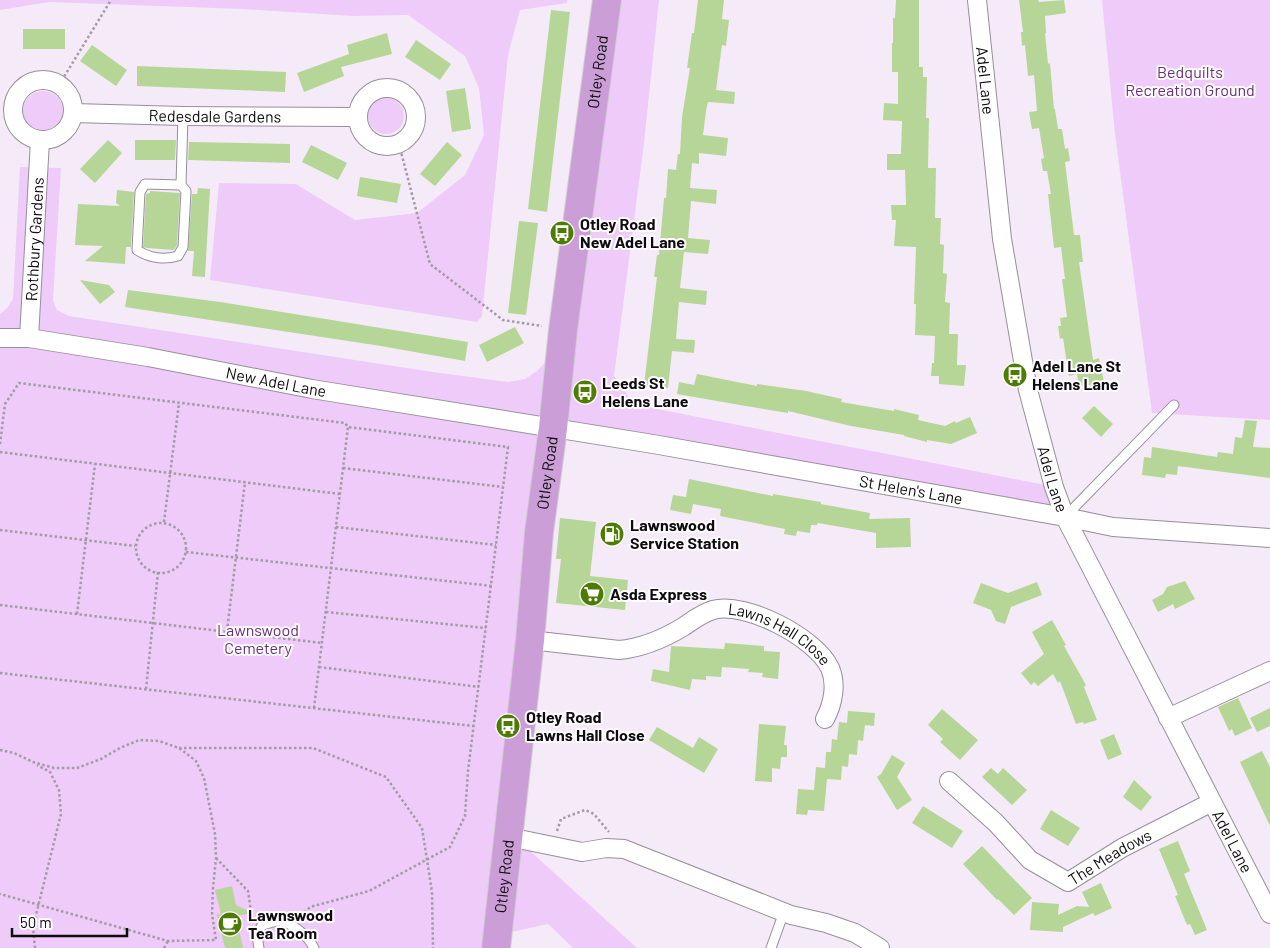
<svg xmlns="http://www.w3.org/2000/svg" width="1270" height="948" font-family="Barlow,sans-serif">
  <rect width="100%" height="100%" fill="#f5ebf8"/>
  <g fill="#efcbf9">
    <polygon points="0,0 567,0 567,3 520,10 508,55 482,316 477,322 210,280 219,183 296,184 355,220 417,213 465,175 484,135 479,88 465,56 408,15 353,16 242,9 49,2 0,10"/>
    <path d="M607 0H659L644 143 614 376 634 404C774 433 914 458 1054 487L1065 517 538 425 529 537 485 948H0V314L7 308 13 299 20 167 61 168 53 301 57 310 69 316 433 372 508 382 525 379 537 371 561 347Z"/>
    <polygon points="1102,0 1270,0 1270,420 1152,413 1115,134"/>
    <circle cx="43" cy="111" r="20"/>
    <circle cx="386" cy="116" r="18"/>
    <polygon points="518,840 637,948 573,948 548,924 507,933"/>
  </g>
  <g fill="#b5d696">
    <polygon points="698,0 724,0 722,19 729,20 726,46 722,45 716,90 735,92 734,104 708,102 706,111 703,135 728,138 726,156 699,153 699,164 692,163 690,188 717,190 716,204 691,201 688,238 710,240 708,254 684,252 680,288 707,291 706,305 679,302 676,339 695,340 694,353 672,351 668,388 644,385 657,277 654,277 657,255 659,255 664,198 666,198 668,169 676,170 678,154 680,154 682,117 690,68 687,68 692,33 694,33"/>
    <polygon points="896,0 919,0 919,67 923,67 923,77 927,77 926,118 929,118 928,168 936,168 935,218 941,218 940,244 944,245 943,273 947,274 945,302 950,303 949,334 958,334 957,365 966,365 964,386 939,384 939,376 931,376 932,363 934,363 935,336 915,335 916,304 914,304 916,247 894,246 896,220 892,220 891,205 906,205 905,170 887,170 887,154 901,154 902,121 883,120 884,103 898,104 898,72 892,72 892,43 893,43 893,18 895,18"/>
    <polygon points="1019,0 1038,0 1039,2 1064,0 1066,13 1045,16 1046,33 1045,33 1048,64 1050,63 1054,109 1055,109 1058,129 1062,129 1065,149 1068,148 1070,161 1065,162 1074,235 1080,235 1083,262 1079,262 1093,360 1099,358 1104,382 1085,386 1079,386 1077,374 1069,376 1063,338 1060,339 1058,326 1061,326 1060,318 1067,317 1062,279 1065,279 1061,247 1054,248 1048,194 1051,194 1047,171 1043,171 1041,159 1044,158 1039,128 1032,129 1029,112 1037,111 1034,75 1028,76 1025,45 1022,46 1021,32 1023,32"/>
    <polygon points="551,10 570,12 547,212 528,209"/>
    <rect x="23" y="29" width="42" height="20"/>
    <polygon points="387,33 392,54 341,67 344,76 304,92 297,73 349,54 347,45"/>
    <polygon points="416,40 451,64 440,80 405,57"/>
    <polygon points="92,45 127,70 116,86 80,61"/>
    <polygon points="137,66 286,72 285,92 137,86"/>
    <polygon points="465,88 471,129 452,132 446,91"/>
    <polygon points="108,140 122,153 95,183 80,169"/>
    <polygon points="135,140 176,140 175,160 135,160"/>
    <polygon points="189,142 290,144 290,163 188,160"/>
    <polygon points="447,142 462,155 435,186 420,174"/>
    <polygon points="311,145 347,163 338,180 302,162"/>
    <polygon points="360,177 401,184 397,203 357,196"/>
    <polygon points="198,188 210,189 205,277 192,276 194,251 188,251 192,194 197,194"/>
    <polygon points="117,190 134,192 131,247 126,247 125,264 85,261 103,246 75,245 78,204 120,206 116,203"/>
    <polygon points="150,191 180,193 177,245 174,250 147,248 143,247 146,194 150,193"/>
    <polygon points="519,221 538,223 526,315 508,313"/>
    <polygon points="80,280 109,285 115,292 100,304"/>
    <polygon points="128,290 220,302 468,342 465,361 381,346 125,307"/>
    <polygon points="515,327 524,343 487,362 479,345"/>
    <polygon points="697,374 757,386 757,384 806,391 842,399 841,402 894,411 894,409 919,415 918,420 945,426 955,421 956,423 970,417 977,433 951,444 927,440 927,442 904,436 904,435 851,426 788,411 788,413 740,405 677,394 679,382 694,385"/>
    <polygon points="1094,406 1113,424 1101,437 1082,418"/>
    <polygon points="1245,420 1257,421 1253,447 1270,448 1270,478 1178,466 1177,475 1166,474 1165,478 1142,475 1144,457 1151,458 1152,447 1217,457 1218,452 1233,454 1235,437 1242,438"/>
    <polygon points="689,479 773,496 773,494 821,502 821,504 870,513 869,519 910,518 911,547 876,548 876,533 818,523 817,525 811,525 810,533 797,531 796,536 784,534 785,529 720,516 721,509 693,504 691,514 670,510 673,495 686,497"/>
    <polygon points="560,518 596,522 590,576 628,580 625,610 556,603 561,559 556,559"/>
    <polygon points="1185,581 1195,599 1175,609 1173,604 1158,612 1152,600 1163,594 1167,587"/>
    <polygon points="1037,582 1042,595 1011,607 1005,624 996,621 991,610 973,603 981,583 1008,593"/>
    <polygon points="1052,620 1066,645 1064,646 1086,685 1084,687 1097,720 1084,724 1083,722 1076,724 1060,681 1058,683 1053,674 1038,686 1034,682 1031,685 1021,673 1044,654 1032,632"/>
    <polygon points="725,643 764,646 764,651 780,652 778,679 762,677 763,673 748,672 749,669 722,667 721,677 706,676 706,680 692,679 690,690 651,681 653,669 669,672 671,646 724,649"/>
    <polygon points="1238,698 1252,728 1235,736 1232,729 1229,731 1218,707"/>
    <polygon points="1270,708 1270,726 1257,732 1250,718"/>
    <polygon points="942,709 978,740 960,760 940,742 943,739 928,725"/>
    <polygon points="848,711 875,713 874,726 865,725 863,741 858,740 857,755 849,754 848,767 842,766 841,780 827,779 824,811 808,810 807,815 796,814 798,789 814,790 816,767 825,768 826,752 831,752 832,739 837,740 839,722 847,723"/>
    <polygon points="759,724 786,726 784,745 787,745 787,757 781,757 780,769 772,768 772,782 755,781"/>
    <polygon points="657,727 693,748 699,737 718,749 704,773 649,740"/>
    <polygon points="1114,734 1122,754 1108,760 1100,740"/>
    <polygon points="1262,751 1270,767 1270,826 1240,762"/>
    <polygon points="892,755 905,763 897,777 912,800 897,810 877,777 881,774"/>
    <polygon points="991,768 998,774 1003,768 1027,790 1012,805 982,777"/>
    <polygon points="1134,780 1152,797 1141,811 1123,797"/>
    <polygon points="923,806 963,831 952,848 912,823"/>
    <polygon points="1051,810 1080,828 1068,846 1040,829"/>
    <polygon points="1178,841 1190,871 1184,874 1207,930 1195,935 1190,924 1187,925 1175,896 1178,895 1159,849"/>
    <polygon points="982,846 1032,898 1014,915 998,899 997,900 963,864"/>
    <polygon points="1101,883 1112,908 1095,916 1093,913 1063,927 1063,932 1030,930 1032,902 1059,904 1058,915 1077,906 1089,907 1082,892"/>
    <polygon points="232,886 236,905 253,913 236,916 243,948 225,948 217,915 221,914 215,890"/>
  </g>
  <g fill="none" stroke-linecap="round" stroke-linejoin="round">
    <defs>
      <g id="lane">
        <path d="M181 185 145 184 140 192 137 250C149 258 164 260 178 256L183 247 186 191 181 185 183 116"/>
        <polyline points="1065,517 1174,405"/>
        <path d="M259 948 257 936 262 925C267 924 274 921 279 921 293 923 308 936 314 948"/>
        <polyline points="771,948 784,912"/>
      </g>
      <g id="street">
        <path id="s1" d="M977 0 1002 239 1028 390 1054 487 1065 517 1270 914"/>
        <circle cx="43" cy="110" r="30"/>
        <circle cx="387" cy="117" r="29"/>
        <path id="s2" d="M73 113 183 116 358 117"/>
        <path id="s3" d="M0 338H29L148 357 312 389 653 444 1065 517 1113 527 1270 538"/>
        <path id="s4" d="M29 338 40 140"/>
        <path id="s5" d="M530 640 619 650C642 648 663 639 683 627 692 621 702 613 713 610 746 601 816 638 830 668 837 684 833 704 825 719"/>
        <polyline points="1168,718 1270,671"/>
        <path id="s6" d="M949 781 996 823 1030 860 1068 882 1122 848 1212 802"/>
        <polyline points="509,837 582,852 606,848 624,849 791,915 826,923 855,933 880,948"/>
      </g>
      <g id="highway">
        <path id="s7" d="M496 948 530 640 539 532 553 428 563 330 607 0"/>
      </g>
    </defs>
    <use href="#lane" stroke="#978e9a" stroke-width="11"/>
    <use href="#street" stroke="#978e9a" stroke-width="20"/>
    <use href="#highway" stroke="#cfcecf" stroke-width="30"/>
    <g stroke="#a29aa4" stroke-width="2.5" stroke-dasharray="2.5 2.5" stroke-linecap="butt">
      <polyline points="59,85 111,0"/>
      <polyline points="399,144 430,264 503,320 542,326"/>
      <polyline points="0,444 5,404 19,383 345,423 348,427 508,447 468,771 465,816 450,847 369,891 310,907 299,918"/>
      <polyline points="0,452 340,494"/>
      <polyline points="343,468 503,487"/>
      <polyline points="164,522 179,403"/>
      <circle cx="161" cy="548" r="25"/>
      <polyline points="336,527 496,545"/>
      <polyline points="0,530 135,546"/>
      <polyline points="186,552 492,586"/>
      <polyline points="0,605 322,643"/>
      <polyline points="326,612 486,628"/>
      <polyline points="77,614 95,464"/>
      <polyline points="227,631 245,482"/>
      <polyline points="319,667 479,687"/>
      <polyline points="0,673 473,726"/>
      <polyline points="146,689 158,572"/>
      <polyline points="314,708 348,427"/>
      <polyline points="179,748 313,748 386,777 422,828 432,892 433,948"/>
      <polyline points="0,750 14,753 33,762 54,768 77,768 101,759 120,748 139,740 159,741 179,748 196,761 204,778 215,834 216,858 213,888 212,914 216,940 168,941 0,894"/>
      <polyline points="557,831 561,819 585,810 594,814 609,832"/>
      <polyline points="216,858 248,891 252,918"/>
      <polyline points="35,948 33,927 61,814 59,790 50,772 37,765"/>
      <polyline points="164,948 168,941"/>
    </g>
    <use href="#lane" stroke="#fff" stroke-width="9"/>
    <use href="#street" stroke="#fff" stroke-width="18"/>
    <use href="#highway" stroke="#cc9ed8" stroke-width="28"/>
  </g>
  <defs>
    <symbol id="bus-disc" viewBox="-11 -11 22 22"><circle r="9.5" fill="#4e7c02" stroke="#fefcfe"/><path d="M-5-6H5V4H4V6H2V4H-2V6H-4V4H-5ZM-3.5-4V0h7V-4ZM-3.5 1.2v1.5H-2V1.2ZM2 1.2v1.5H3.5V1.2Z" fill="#fff"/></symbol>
    <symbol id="fuel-disc" viewBox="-11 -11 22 22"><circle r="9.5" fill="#4e7c02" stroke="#fefcfe"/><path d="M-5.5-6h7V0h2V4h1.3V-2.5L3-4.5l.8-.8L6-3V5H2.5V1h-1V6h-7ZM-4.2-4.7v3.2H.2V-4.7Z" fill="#fff"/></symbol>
    <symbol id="supermarket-disc" viewBox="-11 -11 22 22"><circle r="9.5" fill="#4e7c02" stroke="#fefcfe"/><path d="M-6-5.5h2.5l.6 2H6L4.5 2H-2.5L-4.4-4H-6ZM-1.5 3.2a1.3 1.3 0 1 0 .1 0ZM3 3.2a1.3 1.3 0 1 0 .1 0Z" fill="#fff"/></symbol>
    <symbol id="cafe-disc" viewBox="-11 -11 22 22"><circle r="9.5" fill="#4e7c02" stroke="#fefcfe"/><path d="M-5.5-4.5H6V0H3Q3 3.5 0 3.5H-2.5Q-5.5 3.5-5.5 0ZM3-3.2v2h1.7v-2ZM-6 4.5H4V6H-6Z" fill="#fff"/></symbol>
  </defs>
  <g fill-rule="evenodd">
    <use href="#bus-disc" x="548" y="219" width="28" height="28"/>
    <use href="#bus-disc" x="1001" y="361" width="28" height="28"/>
    <use href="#bus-disc" x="571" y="378" width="28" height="28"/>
    <use href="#fuel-disc" x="598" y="520" width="28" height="28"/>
    <use href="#supermarket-disc" x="578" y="580" width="28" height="28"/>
    <use href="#bus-disc" x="494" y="712" width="28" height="28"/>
    <use href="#cafe-disc" x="216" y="910" width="28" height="28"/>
  </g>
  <g text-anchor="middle" stroke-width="4" stroke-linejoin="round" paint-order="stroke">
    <g font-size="16" fill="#0f0c10" stroke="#fefcfe">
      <text dy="6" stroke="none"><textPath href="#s7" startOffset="882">Otley Road</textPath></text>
      <text dy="6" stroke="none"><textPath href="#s1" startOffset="81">Adel Lane</textPath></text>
      <text dy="6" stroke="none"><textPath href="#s2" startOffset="142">Redesdale Gardens</textPath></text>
      <text dy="6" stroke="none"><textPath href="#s4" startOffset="99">Rothbury Gardens</textPath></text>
      <text dy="6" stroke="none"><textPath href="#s3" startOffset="280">New Adel Lane</textPath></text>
      <text dy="6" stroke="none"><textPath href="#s7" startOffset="478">Otley Road</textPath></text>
      <text dy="6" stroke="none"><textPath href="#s1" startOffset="486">Adel Lane</textPath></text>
      <text dy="6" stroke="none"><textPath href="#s3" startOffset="924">St Helen's Lane</textPath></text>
      <text dy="6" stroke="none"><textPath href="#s5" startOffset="266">Lawns Hall Close</textPath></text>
      <text dy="6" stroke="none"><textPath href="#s1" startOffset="891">Adel Lane</textPath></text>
      <text dy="6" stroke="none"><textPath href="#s6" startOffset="206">The Meadows</textPath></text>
      <text dy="6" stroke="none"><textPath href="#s7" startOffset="72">Otley Road</textPath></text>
    </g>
    <g font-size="16" fill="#673175" stroke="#fefcfe">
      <text x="1190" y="78">Bedquilts<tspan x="1190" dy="18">Recreation Ground</tspan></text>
      <text x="258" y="636">Lawnswood<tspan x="258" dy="18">Cemetery</tspan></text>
    </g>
    <g font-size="16" font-weight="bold" fill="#0f0c10" stroke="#fefcfe" text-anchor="start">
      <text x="580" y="230">Otley Road<tspan x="580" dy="18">New Adel Lane</tspan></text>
      <text x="1032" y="372">Adel Lane St<tspan x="1032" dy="18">Helens Lane</tspan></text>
      <text x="602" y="389">Leeds St<tspan x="602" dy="18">Helens Lane</tspan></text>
      <text x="630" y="531">Lawnswood<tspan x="630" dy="18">Service Station</tspan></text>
      <text x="610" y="600">Asda Express</text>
      <text x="526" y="723">Otley Road<tspan x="526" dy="18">Lawns Hall Close</tspan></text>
      <text x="248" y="921">Lawnswood<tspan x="248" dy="18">Tea Room</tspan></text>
    </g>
  </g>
  <path d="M12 928v8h115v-8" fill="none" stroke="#0f0c10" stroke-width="2.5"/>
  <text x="20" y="928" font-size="15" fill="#0f0c10" stroke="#fefcfe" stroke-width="4" paint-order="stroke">50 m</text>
</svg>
